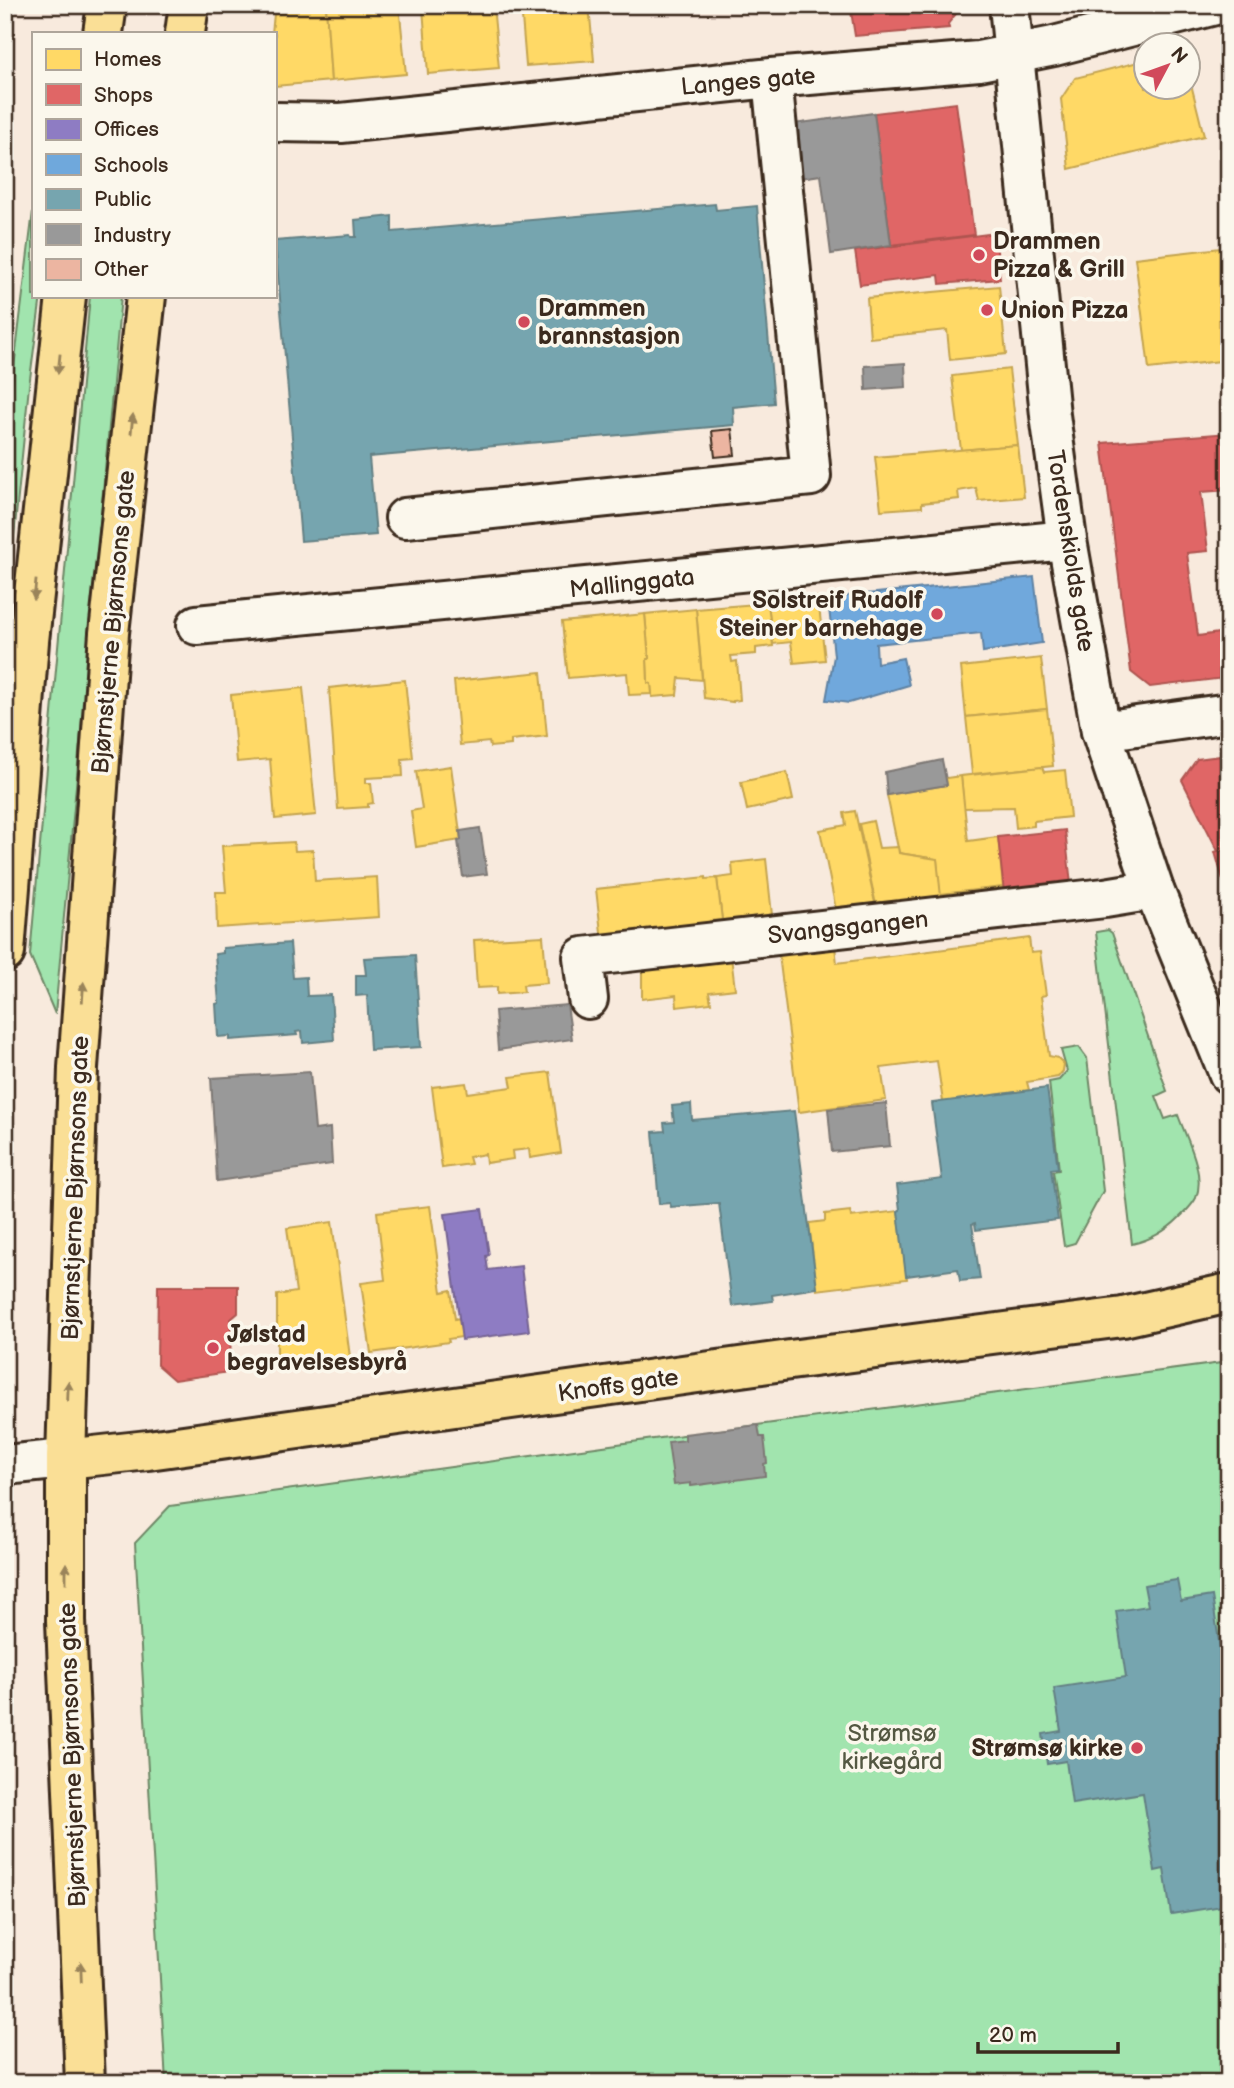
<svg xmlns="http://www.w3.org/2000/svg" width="1234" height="2088" font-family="'Balsamiq Sans',sans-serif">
  <rect width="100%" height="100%" fill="#f8eadd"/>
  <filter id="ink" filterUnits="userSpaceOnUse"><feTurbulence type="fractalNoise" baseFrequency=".0143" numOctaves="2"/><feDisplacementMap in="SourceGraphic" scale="14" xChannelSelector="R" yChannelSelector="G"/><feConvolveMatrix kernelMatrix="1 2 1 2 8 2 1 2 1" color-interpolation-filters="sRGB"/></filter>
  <g filter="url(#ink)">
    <g fill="#a1e4ae" stroke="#6e8766" stroke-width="2">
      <polygon points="33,211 33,296 41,296 29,386 5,626 5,442"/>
      <polygon points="90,296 121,296 55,1014 30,955"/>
      <path d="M1108 930 1112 933 1167 1091 1156 1096 1165 1119 1178 1115C1186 1138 1206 1173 1196 1198 1192 1206 1185 1212 1179 1218 1165 1232 1150 1240 1132 1244L1096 932Z"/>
      <polygon points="1079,1047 1087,1058 1103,1191 1075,1243 1064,1246 1053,1171 1059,1170 1049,1082 1059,1080 1067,1071 1061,1050"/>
      <polygon points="1229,1362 1229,2083 166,2083 135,1543 170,1506 668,1437"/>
    </g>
    <g fill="#ffd966" stroke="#c4a450" stroke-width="2">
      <polygon points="286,5 326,5 331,81 275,86 275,33 272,33 274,14 286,13"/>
      <polygon points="326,5 399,5 406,74 331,81"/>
      <polygon points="459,5 493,5 499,68 428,74 423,8"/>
      <polygon points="521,5 589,5 594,61 526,66"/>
      <polygon points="1146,60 1146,88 1188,88 1188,72 1204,136 1069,169 1061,99 1075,78"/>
      <polygon points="1229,247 1229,360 1149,369 1135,258"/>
      <polygon points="999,286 1006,354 950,360 947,330 870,338 867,298"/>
      <polygon points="1009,369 1018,445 961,450 952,376"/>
      <polygon points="1018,445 1024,497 979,501 976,488 958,491 959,499 922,503 922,507 881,510 875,457"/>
      <polygon points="818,597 825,660 794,663 791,642 773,644 768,603"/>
      <polygon points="768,603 773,646 756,648 756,654 731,656 732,662 737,661 740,700 733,701 733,702 704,698 696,609"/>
      <polygon points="696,609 702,680 679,678 677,695 652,697 651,684 648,683 647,659 649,659 645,614"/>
      <polygon points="645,614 649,659 647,659 648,683 651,684 652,694 629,695 627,673 568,678 562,622"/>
      <polygon points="1041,658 1047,709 966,717 961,667"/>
      <polygon points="541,672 547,736 511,740 511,745 490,747 489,742 460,745 454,681"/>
      <polygon points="405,680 413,758 402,759 403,776 366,778 366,783 371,783 373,803 368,804 368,807 338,809 329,688"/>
      <polygon points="303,688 316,815 275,819 270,759 237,762 231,695"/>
      <polygon points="1047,709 1053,766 972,774 966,717"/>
      <polygon points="451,766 461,840 416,847 411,811 422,809 416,771"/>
      <polygon points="1042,767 1044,772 1065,770 1070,817 1034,821 1034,826 1016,828 1014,807 964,808 961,776"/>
      <polygon points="787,772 793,800 747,810 741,782"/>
      <polygon points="961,776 968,841 998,837 1003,887 940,894 937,859 899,853 887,795 947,785 946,778"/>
      <polygon points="855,811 875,903 836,910 820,830 846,825 844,813"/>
      <polygon points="873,821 879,848 898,847 899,853 937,859 941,897 876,905 859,824"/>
      <polygon points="294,842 295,851 313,850 315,881 377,877 379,917 217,928 216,892 226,892 222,846"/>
      <polygon points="766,859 772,915 722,920 717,878 733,876 732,863"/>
      <polygon points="706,877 706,879 717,878 722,920 710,921 711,929 602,941 596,889"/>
      <polygon points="543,936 547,983 523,985 524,992 497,994 497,987 477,988 474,940"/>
      <polygon points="1029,938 1031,953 1040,952 1046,995 1041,996 1049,1056 1058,1058 1064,1064 1063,1071 1058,1077 1027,1082 1029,1090 943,1102 937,1061 881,1068 886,1100 799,1112 779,955 835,947 837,963"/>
      <polygon points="730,948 735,989 709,992 711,1003 677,1007 676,995 642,999 642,958"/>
      <polygon points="550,1072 561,1153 530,1158 529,1149 512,1151 513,1159 486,1163 485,1154 469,1157 471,1164 442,1168 432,1087 466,1083 468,1093 512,1087 510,1077"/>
      <polygon points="430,1206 442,1292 451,1290 455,1319 459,1318 462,1337 448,1339 449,1342 371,1353 361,1283 385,1280 377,1212"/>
      <polygon points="850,1211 851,1217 898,1211 907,1279 817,1290 809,1223 825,1221 825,1214"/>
      <polygon points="332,1222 350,1357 277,1367 277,1295 296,1292 287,1228"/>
    </g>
    <g fill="#e06666" stroke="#ae5450" stroke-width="2">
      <polygon points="850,5 961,5 961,9 959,10 948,24 949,28 855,36"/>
      <polygon points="956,103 974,235 891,245 874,113"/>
      <polygon points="995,233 1000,279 940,284 939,275 860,285 855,251"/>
      <polygon points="1229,433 1229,490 1201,492 1208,551 1187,553 1198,636 1219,633 1225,678 1150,687 1131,672 1102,443"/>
      <polygon points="1229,755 1229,851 1218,851 1182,780 1197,759"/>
      <polygon points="1065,830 1071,884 1004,892 998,837"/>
      <polygon points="1218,851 1229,851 1229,901 1215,852"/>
      <polygon points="158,1286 238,1286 238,1313 231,1319 230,1372 174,1380 157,1365"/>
    </g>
    <polygon fill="#8e7cc3" stroke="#756392" stroke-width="2" points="482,1209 489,1255 486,1256 488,1270 521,1266 529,1331 462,1340 445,1214"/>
    <polygon fill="#6fa8dc" stroke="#5f82a3" stroke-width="2" points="1034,577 1042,643 983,652 981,633 876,644 877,663 903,658 909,685 849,703 826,700 834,656 828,598"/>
    <g fill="#76a5af" stroke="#648084" stroke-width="2">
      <polygon points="715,204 716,210 757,206 774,403 733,407 734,425 369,457 376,535 301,541 275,241 350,235 351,237 356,237 355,220 392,216 392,232"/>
      <polygon points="290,943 293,978 306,977 307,996 331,995 334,1040 303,1043 302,1031 296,1032 297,1035 230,1040 230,1036 218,1037 216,1004 219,1003 215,954 223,953 223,948"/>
      <polygon points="415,955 421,1047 370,1050 367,995 356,996 356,975 366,975 364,958"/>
      <polygon points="1047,1088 1058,1168 1051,1169 1058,1220 976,1230 975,1223 972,1224 980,1279 960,1281 958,1269 906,1276 898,1211 900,1210 897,1185 942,1179 932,1103"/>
      <polygon points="691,1104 692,1120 794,1111 817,1288 772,1295 773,1301 732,1306 719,1203 671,1207 670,1203 659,1204 653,1132 665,1131 664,1123 674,1122 672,1106"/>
      <polygon points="1177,1580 1181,1601 1212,1596 1222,1661 1229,1660 1229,1905 1171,1914 1164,1869 1155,1871 1143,1793 1072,1804 1066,1761 1047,1764 1043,1734 1061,1731 1054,1688 1126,1677 1116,1611 1148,1606 1144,1585"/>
    </g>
    <g fill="#999" stroke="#7d7874" stroke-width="2">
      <polygon points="874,113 891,245 831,254 821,175 800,178 793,124"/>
      <polygon points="905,363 906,387 866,390 865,366"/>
      <polygon points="942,760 947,785 887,795 885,772"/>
      <polygon points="480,828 487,874 463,877 458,841 461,840 460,831"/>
      <polygon points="567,1005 572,1039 498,1050 495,1011"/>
      <polygon points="310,1072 315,1130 330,1128 332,1164 217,1181 211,1078"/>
      <polygon points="886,1103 890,1146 832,1152 828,1109"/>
      <polygon points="758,1425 760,1437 764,1437 767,1463 764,1464 765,1476 691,1486 691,1483 674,1485 668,1442 685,1440 685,1434"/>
    </g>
    <polygon fill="#ecb5a1" stroke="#3b2a1e" stroke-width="2" points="732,429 735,455 715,457 712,431"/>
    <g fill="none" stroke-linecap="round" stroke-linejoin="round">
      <defs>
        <g id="minor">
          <polyline points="1009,5 1050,415 1067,540 1101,731 1154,890 1229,1074"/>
          <polyline points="275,122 341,123 772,78 979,61 1054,46 1215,5"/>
          <polyline points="405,518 811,476 772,78"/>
          <polyline points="197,625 1067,540"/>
          <polyline points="1101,731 1229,713"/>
          <polyline points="588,999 583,957 1105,898 1154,890"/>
          <polyline points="5,1465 66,1459"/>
        </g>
        <g id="major">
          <polyline points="103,33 107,5"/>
          <polyline points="185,33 189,5"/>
          <polyline points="5,952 29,641 66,296"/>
          <polyline points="66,1459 148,1450 790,1360 1123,1317 1229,1293"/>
          <polyline points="85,2083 66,1621 66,1459 78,1068 109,633 146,296"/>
        </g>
      </defs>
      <use href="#minor" stroke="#3b2a1e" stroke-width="44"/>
      <use href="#major" stroke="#3b2a1e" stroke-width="44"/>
      <use href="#minor" stroke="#fbf7ec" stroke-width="38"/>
      <use href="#major" stroke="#fadf96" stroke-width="38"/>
    </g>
    <defs><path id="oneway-solid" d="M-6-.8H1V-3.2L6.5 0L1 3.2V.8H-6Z" transform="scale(1.75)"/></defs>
    <g fill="#9a845a">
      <use href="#oneway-solid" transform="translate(59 364) rotate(96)"/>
      <use href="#oneway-solid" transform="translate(132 424) rotate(-84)"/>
      <use href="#oneway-solid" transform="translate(35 590) rotate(96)"/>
      <use href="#oneway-solid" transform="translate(83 992) rotate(-86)"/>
      <use href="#oneway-solid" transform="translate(68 1391) rotate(-88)"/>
      <use href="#oneway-solid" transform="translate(66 1573) rotate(-90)"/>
      <use href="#oneway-solid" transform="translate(81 1972) rotate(-92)"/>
    </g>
  </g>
  <g fill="#d1495b" stroke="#fbf7ec" stroke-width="2.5">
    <circle cx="979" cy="255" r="7"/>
    <circle cx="987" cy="310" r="7"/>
    <circle cx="524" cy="322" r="7"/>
    <circle cx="937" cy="614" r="7"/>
    <circle cx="213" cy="1348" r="7"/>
    <circle cx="1137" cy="1748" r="7"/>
  </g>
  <g text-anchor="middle" stroke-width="7" stroke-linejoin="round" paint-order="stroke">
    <g font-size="24" fill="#3b2a1e" stroke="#fbf7ec">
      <text transform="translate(748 81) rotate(-5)" y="8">Langes gate</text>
      <text transform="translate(1071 551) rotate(81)" y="8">Tordenskiolds gate</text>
      <text transform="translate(632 583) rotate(-6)" y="8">Mallinggata</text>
      <text transform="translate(113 622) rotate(-85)" y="8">Bjørnstjerne Bjørnsons gate</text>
      <text transform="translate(848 927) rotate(-6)" y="8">Svangsgangen</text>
      <text transform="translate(75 1188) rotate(-88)" y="8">Bjørnstjerne Bjørnsons gate</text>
      <text transform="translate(618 1385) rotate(-8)" y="8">Knoffs gate</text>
      <text transform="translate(72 1755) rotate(-92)" y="8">Bjørnstjerne Bjørnsons gate</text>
    </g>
    <g font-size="24" font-weight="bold" fill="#3b2a1e" stroke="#fbf7ec" text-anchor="start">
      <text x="993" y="249">Drammen<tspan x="993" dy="28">Pizza &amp; Grill</tspan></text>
      <text x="538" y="316">Drammen<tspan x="538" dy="28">brannstasjon</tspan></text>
      <text x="1001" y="318">Union Pizza</text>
      <text x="923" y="608" text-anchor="end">Solstreif Rudolf<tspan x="923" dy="28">Steiner barnehage</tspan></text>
      <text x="227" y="1342">Jølstad<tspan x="227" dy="28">begravelsesbyrå</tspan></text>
      <text x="1123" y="1756" text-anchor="end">Strømsø kirke</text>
    </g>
    <g font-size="24" fill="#545842" stroke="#fbf7ec">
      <text x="892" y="1741">Strømsø<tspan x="892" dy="28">kirkegård</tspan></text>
    </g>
  </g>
  <rect width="1234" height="2088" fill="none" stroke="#fbf7ec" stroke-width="28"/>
  <rect x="14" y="14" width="1206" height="2060" fill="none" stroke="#3b2a1e" stroke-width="2.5" filter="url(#ink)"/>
  <rect x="32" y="32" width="245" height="266" fill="#fbf7ec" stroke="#aea59a" stroke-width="2"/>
  <rect x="46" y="49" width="35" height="21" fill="#ffd966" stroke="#aea59a" stroke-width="2"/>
  <text x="94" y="66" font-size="21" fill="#3b2a1e">Homes</text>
  <rect x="46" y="84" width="35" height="21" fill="#e06666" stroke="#aea59a" stroke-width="2"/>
  <text x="94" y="102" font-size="21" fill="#3b2a1e">Shops</text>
  <rect x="46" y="119" width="35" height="21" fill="#8e7cc3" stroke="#aea59a" stroke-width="2"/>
  <text x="94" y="136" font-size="21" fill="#3b2a1e">Offices</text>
  <rect x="46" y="154" width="35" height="21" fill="#6fa8dc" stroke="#aea59a" stroke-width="2"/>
  <text x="94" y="172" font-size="21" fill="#3b2a1e">Schools</text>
  <rect x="46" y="189" width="35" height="21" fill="#76a5af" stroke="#aea59a" stroke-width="2"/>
  <text x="94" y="206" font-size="21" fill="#3b2a1e">Public</text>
  <rect x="46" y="224" width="35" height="21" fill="#999999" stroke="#aea59a" stroke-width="2"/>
  <text x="94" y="242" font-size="21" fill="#3b2a1e">Industry</text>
  <rect x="46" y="259" width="35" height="21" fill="#ecb5a1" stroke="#aea59a" stroke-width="2"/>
  <text x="94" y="276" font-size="21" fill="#3b2a1e">Other</text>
  <g transform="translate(1167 66) rotate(49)"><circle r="33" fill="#fbf7ec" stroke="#aea59a" stroke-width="2"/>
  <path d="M0-5L12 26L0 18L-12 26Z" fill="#d1495b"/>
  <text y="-10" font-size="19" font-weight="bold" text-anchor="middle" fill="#3b2a1e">N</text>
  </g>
  <path d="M978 2042v10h140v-10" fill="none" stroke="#3b2a1e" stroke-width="3.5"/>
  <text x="989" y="2042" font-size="21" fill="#3b2a1e" stroke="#fbf7ec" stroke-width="5" paint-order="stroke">20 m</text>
</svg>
